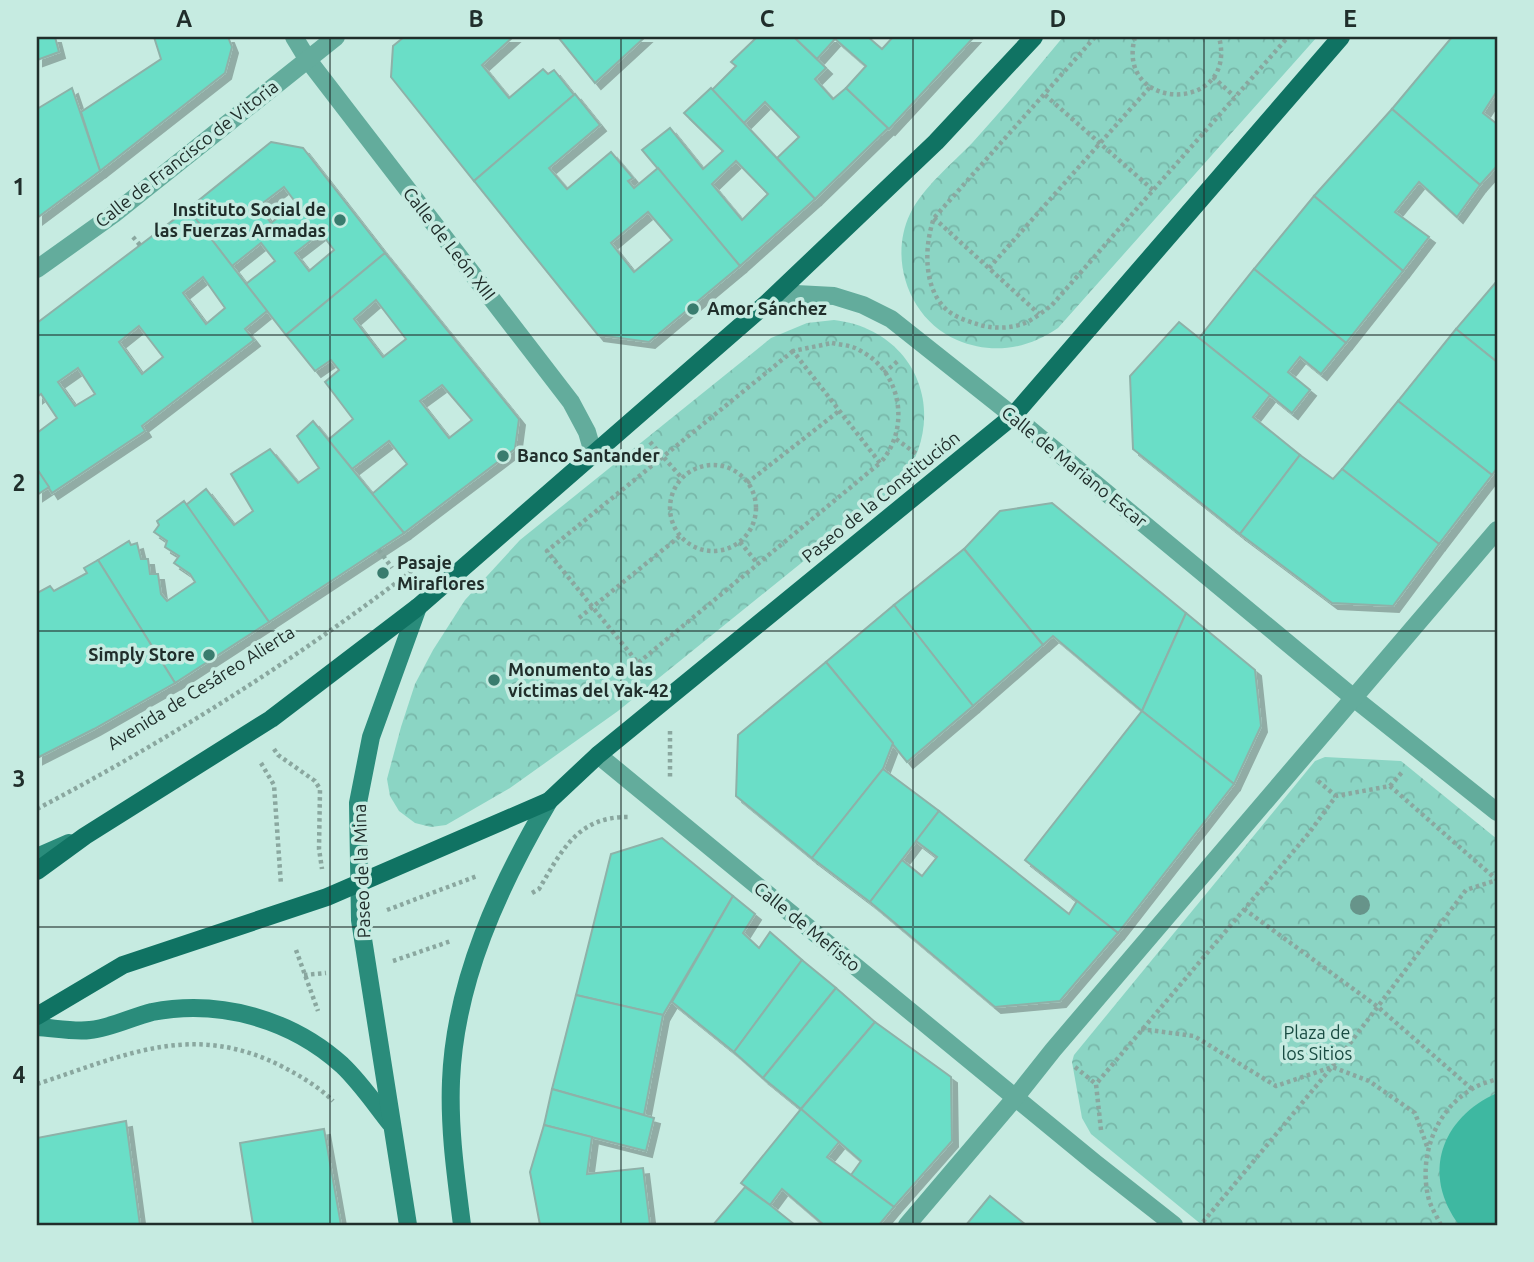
<svg xmlns="http://www.w3.org/2000/svg" width="1534" height="1262" font-family="Ubuntu,sans-serif">
  <defs>
    <pattern id="park-crowns" width="20" height="18" patternUnits="userSpaceOnUse" patternTransform="scale(1.75)"><rect width="20" height="18" fill="#8bd5c4"/><path d="M2 6a3 3 0 1 1 6 0M12 15a3 3 0 1 1 6 0" fill="none" stroke="#78b7a9"/></pattern>
    <filter id="shadow"><feDropShadow dx="6" dy="6" stdDeviation="0" flood-color="#0004"/></filter>
  </defs>
  <rect width="100%" height="100%" fill="#c6ebe1"/>
  <g fill="url(#park-crowns)">
    <path d="M1063 37H1317L1058 328C1028 349 992 355 957 340 910 320 888 260 910 214 923 187 952 164 973 142 1004 108 1034 72 1063 37Z"/>
    <path d="M834 320C919 330 951 419 899 484L618 711 510 788 446 825 431 827 415 823 399 811 390 796 387 779 401 727 415 684 433 650 465 600 520 540 771 338 807 323Z"/>
    <polygon points="1325,757 1401,761 1497,839 1497,1225 1202,1225 1091,1134 1082,1118 1072,1062 1074,1055 1315,761"/>
  </g>
  <path fill="#3eb8a1" d="M1497 1093V1225H1459C1421 1174 1441 1118 1497 1093Z"/>
  <g fill="#6adec7" stroke="#8eb1a8" stroke-width="2" fill-rule="evenodd" filter="url(#shadow)">
    <polygon points="37,37 55,37 59,52 37,60"/>
    <polygon points="154,37 228,37 232,47 225,73 100,171 81,112 161,59"/>
    <polygon points="404,37 513,37 482,65 509,98 543,69 548,74 554,70 574,95 474,181 391,77 393,46"/>
    <polygon points="558,37 645,37 595,83"/>
    <polygon points="757,37 794,37 826,68 815,79 833,99 846,88 888,128 815,199 777,158 799,137 765,102 744,123 712,90 736,66 731,62"/>
    <polygon points="794,37 868,37 882,49 893,37 974,37 889,129 846,88 866,66 835,39 817,59"/>
    <polygon points="1452,37 1497,37 1497,91 1483,113 1497,124 1497,166 1480,185 1392,109"/>
    <polygon points="72,88 100,171 37,218 37,109"/>
    <path d="M711 88 815 199 740 266 642 150 670 128 703 169 723 151 684 113ZM736 161 768 194 742 220 712 184Z"/>
    <path d="M575 94 600 125 549 168 567 189 611 152 633 178 628 181 634 188 658 168 740 266 649 342 598 335 474 181ZM648 212 672 240 634 272 611 243Z"/>
    <polygon points="1392,109 1480,185 1457,217 1419,182 1395,212 1429,237 1403,271 1314,196"/>
    <path d="M271 142 303 148 385 253 286 335 246 284 275 261 261 243 232 266 188 209ZM284 187 296 203 271 223 259 206ZM321 233 334 250 309 271 295 253Z"/>
    <polygon points="1314,196 1403,271 1346,343 1254,269"/>
    <path d="M188 209 267 311 245 329 254 340 142 426 145 431 52 493 37 469V433L57 418 41 394 37 397V323ZM203 277 225 308 206 324 183 293ZM139 326 163 357 142 374 119 342ZM78 368 95 394 75 406 58 382Z"/>
    <path d="M385 253 519 419 515 449 404 533 372 494 407 464 389 441 352 469 328 440 353 419 325 382 339 370 331 360 315 371 286 335ZM376 300 406 339 383 357 354 319ZM442 385 472 420 449 438 420 401Z"/>
    <polygon points="1254,269 1346,343 1321,374 1300,357 1288,372 1310,390 1292,413 1199,338"/>
    <polygon points="1497,281 1497,362 1456,329"/>
    <polygon points="1179,322 1270,395 1253,417 1300,455 1240,534 1133,449 1130,376"/>
    <polygon points="1456,329 1497,362 1497,468 1492,475 1398,401"/>
    <polygon points="1398,401 1492,475 1439,544 1342,469"/>
    <polygon points="313,421 404,533 269,622 186,505 206,489 234,525 253,511 231,474 270,449 298,483 319,468 297,436"/>
    <polygon points="1300,455 1333,479 1342,469 1439,544 1393,606 1332,603 1240,534"/>
    <polygon points="37,469 49,487 37,495"/>
    <polygon points="184,501 269,622 175,683 98,560 129,541 131,545 137,543 141,559 148,559 150,574 158,574 161,594 167,601 195,582 190,574 174,563 179,556 165,547 167,541 154,532 159,525 157,521"/>
    <polygon points="1052,503 1186,613 1142,711 1053,636 1043,645 964,549 1000,511"/>
    <polygon points="964,549 1043,645 973,706 894,605"/>
    <polygon points="98,560 175,683 94,729 37,758 37,593 50,586 54,591 87,573 84,568"/>
    <polygon points="894,605 973,706 907,762 826,662"/>
    <polygon points="1186,613 1255,670 1261,726 1234,784 1142,711"/>
    <polygon points="826,662 893,743 883,769 812,858 736,796 738,735"/>
    <polygon points="1142,711 1234,784 1118,933 1025,860"/>
    <polygon points="883,769 939,811 870,902 812,858"/>
    <polygon points="939,811 1069,914 1077,901 1118,933 1060,1001 995,1007 870,902 902,860 922,876 937,857 916,841"/>
    <polygon points="662,838 733,896 663,1015 576,995 611,854"/>
    <polygon points="733,896 755,914 743,933 759,948 770,932 802,960 734,1052 672,1002"/>
    <polygon points="802,960 836,988 763,1078 734,1052"/>
    <polygon points="836,988 875,1022 801,1109 763,1078"/>
    <polygon points="576,995 663,1015 644,1115 552,1089"/>
    <polygon points="875,1022 951,1077 952,1141 894,1207 851,1175 861,1161 801,1109"/>
    <polygon points="552,1089 654,1118 646,1151 544,1125"/>
    <polygon points="801,1109 839,1142 827,1157 894,1207 879,1225 824,1225 782,1189 770,1205 741,1183"/>
    <polygon points="126,1121 140,1225 37,1225 37,1138"/>
    <polygon points="544,1125 592,1137 587,1174 643,1168 650,1225 540,1225 530,1172"/>
    <polygon points="324,1129 341,1225 253,1225 240,1143"/>
    <polygon points="745,1187 770,1205 795,1225 713,1225"/>
    <polygon points="990,1196 1026,1225 966,1225"/>
  </g>
  <g fill="none" stroke-linecap="round" stroke-linejoin="round">
    <g stroke="#8aa79f" stroke-width="4.5" stroke-dasharray="3.5 3.5" stroke-linecap="butt">
      <path d="M1095 37 934 218C924 246 923 289 947 310 955 317 967 321 977 324 991 329 1011 329 1025 323 1034 319 1044 311 1052 305L1288 37"/>
      <path d="M1135 37C1114 113 1239 114 1219 37"/>
      <polyline points="1213,77 1235,97"/>
      <polyline points="1045,95 1153,190"/>
      <polyline points="934,218 1039,314"/>
      <polyline points="133,237 140,245"/>
      <polyline points="989,268 1150,87"/>
      <path d="M832 343C841 345 851 345 859 350 902 371 911 429 880 463L793 351Z"/>
      <polyline points="793,351 547,551 638,663 880,463"/>
      <polyline points="884,373 899,360"/>
      <polyline points="896,439 918,455"/>
      <polyline points="650,442 682,478"/>
      <circle cx="713" cy="508" r="43"/>
      <polyline points="747,483 839,411"/>
      <polyline points="740,542 758,564"/>
      <polyline points="379,550 392,568"/>
      <polyline points="579,618 680,536"/>
      <polyline points="670,731 670,778"/>
      <polyline points="274,749 278,755 315,781 320,789 319,849 322,869"/>
      <polyline points="261,763 274,785 281,885"/>
      <polyline points="1318,781 1336,796"/>
      <polyline points="1390,786 1403,771"/>
      <path d="M37 809C168 740 294 661 413 570"/>
      <path d="M532 893 539 889C562 850 578 816 629 817"/>
      <polyline points="1244,909 1378,1007 1472,1089"/>
      <polyline points="387,910 477,876"/>
      <polyline points="296,950 318,1011"/>
      <polyline points="393,961 451,941"/>
      <polyline points="304,975 326,973"/>
      <polyline points="1141,1029 1194,1036 1276,1086 1332,1067 1369,1081 1415,1113 1428,1149"/>
      <polyline points="1075,1067 1096,1084"/>
      <path d="M37 1084C126 1055 194 1020 285 1068 302 1077 319 1087 333 1101"/>
      <polyline points="1101,1130 1096,1084 1309,833 1336,796 1390,786 1497,880"/>
      <polyline points="1203,1222 1332,1067 1466,890 1497,880"/>
      <path d="M1441 1225C1437 1217 1432 1209 1429 1200 1418 1159 1434 1111 1472 1089 1479 1084 1489 1082 1497 1079"/>
    </g>
    <g stroke="#63ac9c" stroke-width="18">
      <polyline points="294,37 308,60 571,402 587,432 594,456"/>
      <polyline points="37,269 114,214 336,37"/>
      <polyline points="768,302 796,294 834,296 863,305 891,319 1027,427 1355,699 1497,812"/>
      <polyline points="598,755 1095,1163 1174,1225"/>
      <polyline points="907,1225 1015,1098 1053,1050 1497,530"/>
    </g>
    <g stroke="#2a8c7b" stroke-width="18">
      <polyline points="37,857 69,843"/>
      <path d="M37 1027C54 1028 74 1032 90 1030 111 1028 132 1017 152 1012 220 999 291 1019 342 1065 360 1082 375 1104 390 1123"/>
      <polyline points="408,1225 360,920 358,803 371,737 418,607"/>
      <path d="M462 1225C456 1177 449 1130 451 1081 455 981 499 886 549 801"/>
    </g>
    <g stroke="#107363" stroke-width="18">
      <polyline points="37,871 85,836 271,719 418,607 768,302 936,142 1034,37"/>
      <polyline points="37,1016 123,965 327,897 549,801 598,755 1013,416 1341,37"/>
    </g>
  </g>
  <circle fill="#67948a" cx="1360" cy="905" r="10"/>
  <path fill="none" stroke="#202e2b" stroke-width="2" stroke-opacity="0.55" d="M330 37V1225M621 37V1225M913 37V1225M1204 37V1225M37 335H1497M37 631H1497M37 927H1497"/>
  <g fill="#397c6e" stroke="#c6ebe1" stroke-width="2.5">
    <circle cx="340" cy="220" r="7"/>
    <circle cx="693" cy="309" r="7"/>
    <circle cx="503" cy="456" r="7"/>
    <circle cx="383" cy="573" r="7"/>
    <circle cx="209" cy="655" r="7"/>
    <circle cx="494" cy="680" r="7"/>
  </g>
  <g text-anchor="middle" stroke-width="7" stroke-linejoin="round" paint-order="stroke">
    <g font-size="18" fill="#202e2b" stroke="#c6ebe1">
      <text transform="translate(187 154) rotate(-38)" y="6">Calle de Francisco de Vitoria</text>
      <text transform="translate(449 244) rotate(52)" y="6">Calle de León XIII</text>
      <text transform="translate(1074 467) rotate(39)" y="6">Calle de Mariano Escar</text>
      <text transform="translate(881 497) rotate(-39)" y="6">Paseo de la Constitución</text>
      <text transform="translate(201 688) rotate(-32)" y="6">Avenida de Cesáreo Alierta</text>
      <text transform="translate(362 871) rotate(-92)" y="6">Paseo de la Mina</text>
      <text transform="translate(807 927) rotate(39)" y="6">Calle de Mefisto</text>
    </g>
    <g font-size="18" font-weight="bold" fill="#202e2b" stroke="#c6ebe1" text-anchor="start">
      <text x="326" y="216" text-anchor="end">Instituto Social de<tspan x="326" dy="21">las Fuerzas Armadas</tspan></text>
      <text x="707" y="315">Amor Sánchez</text>
      <text x="517" y="462">Banco Santander</text>
      <text x="397" y="569">Pasaje<tspan x="397" dy="21">Miraflores</tspan></text>
      <text x="195" y="661" text-anchor="end">Simply Store</text>
      <text x="508" y="676">Monumento a las<tspan x="508" dy="21">víctimas del Yak-42</tspan></text>
    </g>
    <g font-size="18" fill="#1a4c43" stroke="#c6ebe1">
      <text x="1317" y="1039">Plaza de<tspan x="1317" dy="21">los Sitios</tspan></text>
    </g>
  </g>
  <rect width="1534" height="1262" fill="none" stroke="#c6ebe1" stroke-width="77"/>
  <rect x="38" y="38" width="1458" height="1186" fill="none" stroke="#202e2b" stroke-width="2.5"/>
  <g font-size="23" text-anchor="middle" font-weight="bold" fill="#202e2b">
    <text x="184" y="27">A</text>
    <text x="476" y="27">B</text>
    <text x="767" y="27">C</text>
    <text x="1058" y="27">D</text>
    <text x="1350" y="27">E</text>
    <text x="19" y="195">1</text>
    <text x="19" y="491">2</text>
    <text x="19" y="787">3</text>
    <text x="19" y="1083">4</text>
  </g>
</svg>
